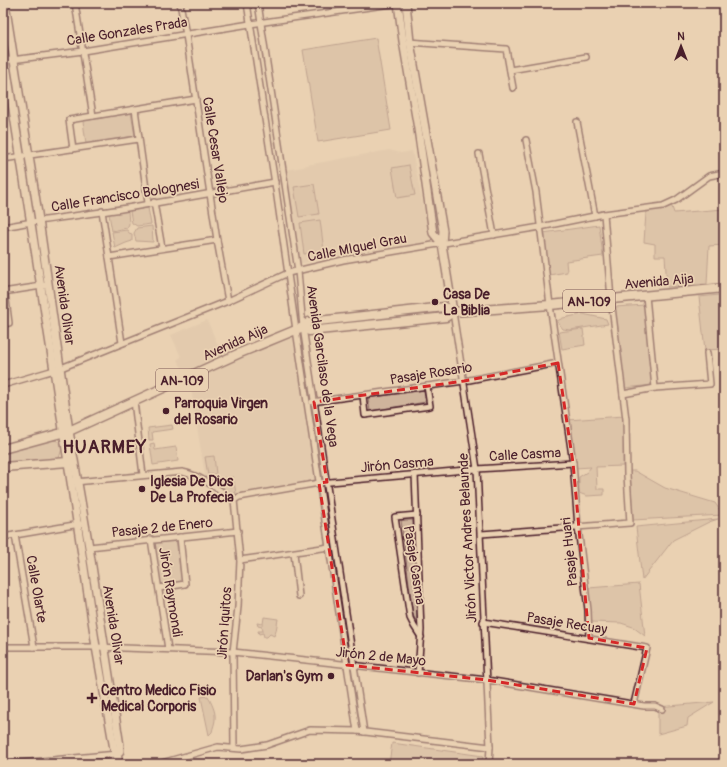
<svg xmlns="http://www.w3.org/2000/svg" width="727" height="767" font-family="Pangolin,sans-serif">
  <rect width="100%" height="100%" fill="#ead1b2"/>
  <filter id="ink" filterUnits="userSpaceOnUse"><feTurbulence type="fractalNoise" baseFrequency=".025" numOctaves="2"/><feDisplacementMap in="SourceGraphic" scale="8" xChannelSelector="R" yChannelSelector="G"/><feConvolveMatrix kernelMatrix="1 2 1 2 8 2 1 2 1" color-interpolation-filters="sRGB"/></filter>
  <g filter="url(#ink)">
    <g fill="#dcc2a7">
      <polygon points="389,150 401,153 412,151 431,242 347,254 299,264 285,170 303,167 307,165"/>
      <polygon points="207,320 224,359 197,370 195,367 192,369 193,371 187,375 177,360 181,357 171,335"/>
      <polygon points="292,334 304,400 315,479 229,497 205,476 189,377"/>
    </g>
    <g fill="#cfb49c" stroke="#8c6a64">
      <polygon points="376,38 391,130 318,142 303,50"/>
      <polygon points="131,113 135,136 86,144 83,121"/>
      <polygon points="409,165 415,195 397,198 392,168"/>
      <polygon points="314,184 319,214 299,217 294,187"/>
      <polygon points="671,204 674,213 724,209 724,245 709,246 707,284 667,287 665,256 655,256 655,244 644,242 646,213 653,209"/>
      <polygon points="148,208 151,224 137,226 132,223 130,211"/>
      <polygon points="128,211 129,224 127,228 112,231 109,214"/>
      <polygon points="320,220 324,251 304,254 300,223"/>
      <polygon points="599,225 603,256 566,261 567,272 549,275 543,233"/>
      <polygon points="152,226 153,242 136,241 134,233 137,228"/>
      <polygon points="127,230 129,233 132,234 132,241 126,243 115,248 112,232"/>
      <polygon points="720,295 724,327 724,349 705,350 699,297"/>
      <polygon points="645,305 652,385 625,388 615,307"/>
      <polygon points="583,314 606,319 608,324 570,330 563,329 557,321 563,318"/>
      <polygon points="583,329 585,345 562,349 559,332"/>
      <polygon points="424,390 426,402 370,411 368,398"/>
      <polygon points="624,416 623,466 596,467 597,489 604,489 604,495 587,496 579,493 579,477 587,472 591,467 576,468 568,420"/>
      <polygon points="172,425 173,429 152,432 153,440 149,440 148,428"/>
      <polygon points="48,439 58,441 62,449 59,458 54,461 3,466 3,451"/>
      <polygon points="154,443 155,450 176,447 178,461 153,465 150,444"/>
      <polygon points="214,456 216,474 208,475 205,457"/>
      <polygon points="630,471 635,471 665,488 715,503 723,515 633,520"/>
      <polygon points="233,477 236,493 230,494 215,479"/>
      <polygon points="718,519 709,522 673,540 642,580 636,527"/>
      <polygon points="401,520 413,520 417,623 413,615"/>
      <polygon points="176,540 182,582 161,584 154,543"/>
      <polygon points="639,584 645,636 633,627 621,623 591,622 588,588"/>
      <polygon points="264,617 278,619 276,631 274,636 270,634 267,637 264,637 263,633 259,634 258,631 263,631 262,627 258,626 257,623 263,624"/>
      <path d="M208 696C211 703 216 711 215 719 215 723 213 727 212 732L209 735 201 697Z"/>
      <polygon points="714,702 688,718 687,726 658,734 658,707"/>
      <polygon points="392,743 483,756 482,764 389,764"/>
      <polygon points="108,759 109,764 63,764"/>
    </g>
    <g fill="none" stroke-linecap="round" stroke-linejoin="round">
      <defs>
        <g id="street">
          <polyline points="75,3 93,116"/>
          <polyline points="180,3 186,35 217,240 228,301"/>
          <polyline points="247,3 276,190 296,330 357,731"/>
          <polyline points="258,3 298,271 303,327 364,732"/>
          <polyline points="408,42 506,49 513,88"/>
          <polyline points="3,61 83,51 250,24 398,3"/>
          <polyline points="510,70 586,57"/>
          <polyline points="135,109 148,203"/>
          <polyline points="577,122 595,216"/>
          <polyline points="526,140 536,192 550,305 573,463 578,527 588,610 589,638"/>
          <polyline points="73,149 69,120 196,99"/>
          <polyline points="479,154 494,235"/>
          <polyline points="3,159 139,139"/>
          <polyline points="154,202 162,248"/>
          <polyline points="102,211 122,343"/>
          <path d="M3 227C44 219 86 215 127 208 176 199 226 191 275 182"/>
          <polyline points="109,257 217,240"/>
          <polyline points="3,292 48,285"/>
          <polyline points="453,312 477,469 490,747 489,764"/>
          <polyline points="3,324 9,323 5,292"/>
          <polyline points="3,385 61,368 228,301 288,273 343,260 540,227 604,214 663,206 676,200 709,176 724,173"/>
          <polyline points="655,388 710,384 707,353"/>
          <polyline points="623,394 655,388 646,296"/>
          <polyline points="363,395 365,415 430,406 427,386"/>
          <polyline points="134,401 143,475"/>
          <polyline points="312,402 464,381 558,363"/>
          <polyline points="415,474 421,630 418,673"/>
          <path d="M75 482 182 472C202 476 217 489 234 500"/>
          <polyline points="234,500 239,497 319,483 477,469 573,463"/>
          <polyline points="417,515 395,517 410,618 414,626 421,637"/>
          <polyline points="481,534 630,523 627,475 626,419 611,299 604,214"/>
          <polyline points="15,535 34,647"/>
          <polyline points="3,537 80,524"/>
          <polyline points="151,539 168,649"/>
          <polyline points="89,547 238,531"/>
          <polyline points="294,553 299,596"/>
          <polyline points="240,560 329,547"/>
          <polyline points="159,588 185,584 180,537"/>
          <polyline points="483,622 647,648 634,704"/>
          <polyline points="3,647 96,647 233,652 487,680 644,706 655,706 662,709"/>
          <polyline points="234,748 233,652 238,607 240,560 234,500"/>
          <polyline points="9,764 117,754"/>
          <polyline points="158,764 218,747 241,749 267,745 310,730 357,731 490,747"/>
        </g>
        <g id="secondary">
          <polyline points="5,3 39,220 69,431 89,547 120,746 120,751 117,754"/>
          <polyline points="398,3 403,41 418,129 433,233 442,244"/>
          <polyline points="406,3 410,42 443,231 442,244 453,312"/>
          <polyline points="3,46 54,370 96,647 114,749 117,754 119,764"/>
        </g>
        <g id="primary">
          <polyline points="303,327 309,331 446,317 453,312 550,305 724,288"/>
          <polyline points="3,449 69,431 240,353 303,327 309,322 445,307 453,312"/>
          <polyline points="3,467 68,462"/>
        </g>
      </defs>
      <use href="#street" stroke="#4a1f2b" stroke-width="8"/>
      <use href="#secondary" stroke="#4a1f2b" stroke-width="10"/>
      <use href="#primary" stroke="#4a1f2b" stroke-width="11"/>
      <use href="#street" stroke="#ead1b2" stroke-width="5"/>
      <use href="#secondary" stroke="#ead1b2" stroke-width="7"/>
      <use href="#primary" stroke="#ead1b2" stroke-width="8"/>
    </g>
  </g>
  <path d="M0 0H727V767H0ZM558 363 573 463 589 638 647 648 634 704 487 680 347 665 319 483 327 482 314 402 464 381Z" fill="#ead1b2" fill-opacity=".55" fill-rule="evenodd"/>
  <path fill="none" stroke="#d62828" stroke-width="3" stroke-dasharray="8 5" stroke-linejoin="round" d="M558 363 573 463 589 638 647 648 634 704 487 680 347 665 319 483 327 482 314 402 464 381Z"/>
  <g fill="#4a1f2b" stroke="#ead1b2" stroke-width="1.5">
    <circle cx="435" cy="302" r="4"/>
    <circle cx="166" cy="411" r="4"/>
    <circle cx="142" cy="489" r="4"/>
    <circle cx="331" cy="676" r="4"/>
    <path d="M90 692h4v4h4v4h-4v4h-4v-4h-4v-4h4z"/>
  </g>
  <g text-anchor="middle" stroke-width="3.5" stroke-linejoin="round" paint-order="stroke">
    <g fill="#ead1b2" stroke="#7a5454" stroke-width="1">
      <rect x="563" y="290" width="52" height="22" rx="3"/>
      <rect x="156" y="369" width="52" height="22" rx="3"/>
    </g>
    <g font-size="13" font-weight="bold" fill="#4a1f2b">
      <text x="589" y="306">AN-109</text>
      <text x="182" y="385">AN-109</text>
    </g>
    <g font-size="14" fill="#4a1f2b" stroke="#ead1b2">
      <text transform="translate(127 31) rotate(-9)" y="5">Calle Gonzales Prada</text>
      <text transform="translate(216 150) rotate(81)" y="5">Calle Cesar Vallejo</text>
      <text transform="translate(125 195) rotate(-9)" y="5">Calle Francisco Bolognesi</text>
      <text transform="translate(357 247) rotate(-11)" y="5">Calle MIguel Grau</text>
      <text transform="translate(659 281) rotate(-5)" y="5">Avenida Aija</text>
      <text transform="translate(65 305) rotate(82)" y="5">Avenida Olivar</text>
      <text transform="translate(235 342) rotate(-24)" y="5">Avenida Aija</text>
      <text transform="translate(323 366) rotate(82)" y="5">Avenida Garcilaso de la Vega</text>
      <text transform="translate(431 373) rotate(-9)" y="5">Pasaje Rosario</text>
      <text transform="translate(525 454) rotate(-3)" y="5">Calle Casma</text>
      <text transform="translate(397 464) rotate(-5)" y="5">Jirón Casma</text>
      <text transform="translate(162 527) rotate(-6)" y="5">Pasaje 2 de Enero</text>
      <text transform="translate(467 538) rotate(-93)" y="5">Jirón Victor Andres Belaunde</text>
      <text transform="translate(569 552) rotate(-96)" y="5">Pasaje Huari</text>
      <text transform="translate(415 565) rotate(81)" y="5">Pasaje Casma</text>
      <text transform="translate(37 589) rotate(80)" y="5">Calle Olarte</text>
      <text transform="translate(171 592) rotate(81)" y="5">Jirón Raymondi</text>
      <text transform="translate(224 623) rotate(-86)" y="5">Jirón Iquitos</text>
      <text transform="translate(567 623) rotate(9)" y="5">Pasaje Recuay</text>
      <text transform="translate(114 625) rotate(81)" y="5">Avenida Olivar</text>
      <text transform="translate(381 656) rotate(6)" y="5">Jirón 2 de Mayo</text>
    </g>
    <g font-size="14" font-weight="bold" fill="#4a1f2b" stroke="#ead1b2" text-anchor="start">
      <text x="443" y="299">Casa De<tspan x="443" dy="16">La Biblia</tspan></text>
      <text x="174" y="408">Parroquia Virgen<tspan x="174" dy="16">del Rosario</tspan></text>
      <text x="150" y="486">Iglesia De Dios<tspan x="150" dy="16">De La Profecia</tspan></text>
      <text x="323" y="681" text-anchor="end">Darlan's Gym</text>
      <text x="101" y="695">Centro Medico Fisio<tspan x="101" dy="16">Medical Corporis</tspan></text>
    </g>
    <g font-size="18" font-weight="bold" letter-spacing="1" fill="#4a1f2b" stroke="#ead1b2">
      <text x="105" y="453">HUARMEY</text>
    </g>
  </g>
  <rect width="727" height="767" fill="none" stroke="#ead1b2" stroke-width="16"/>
  <rect x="8" y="8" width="711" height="751" fill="none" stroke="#4a1f2b" stroke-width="1.5" filter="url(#ink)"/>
  <g transform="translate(681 46)" stroke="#ead1b2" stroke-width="3" paint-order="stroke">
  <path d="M0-3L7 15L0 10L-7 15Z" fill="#4a1f2b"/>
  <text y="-6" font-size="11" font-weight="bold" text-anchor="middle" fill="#4a1f2b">N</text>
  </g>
</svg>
